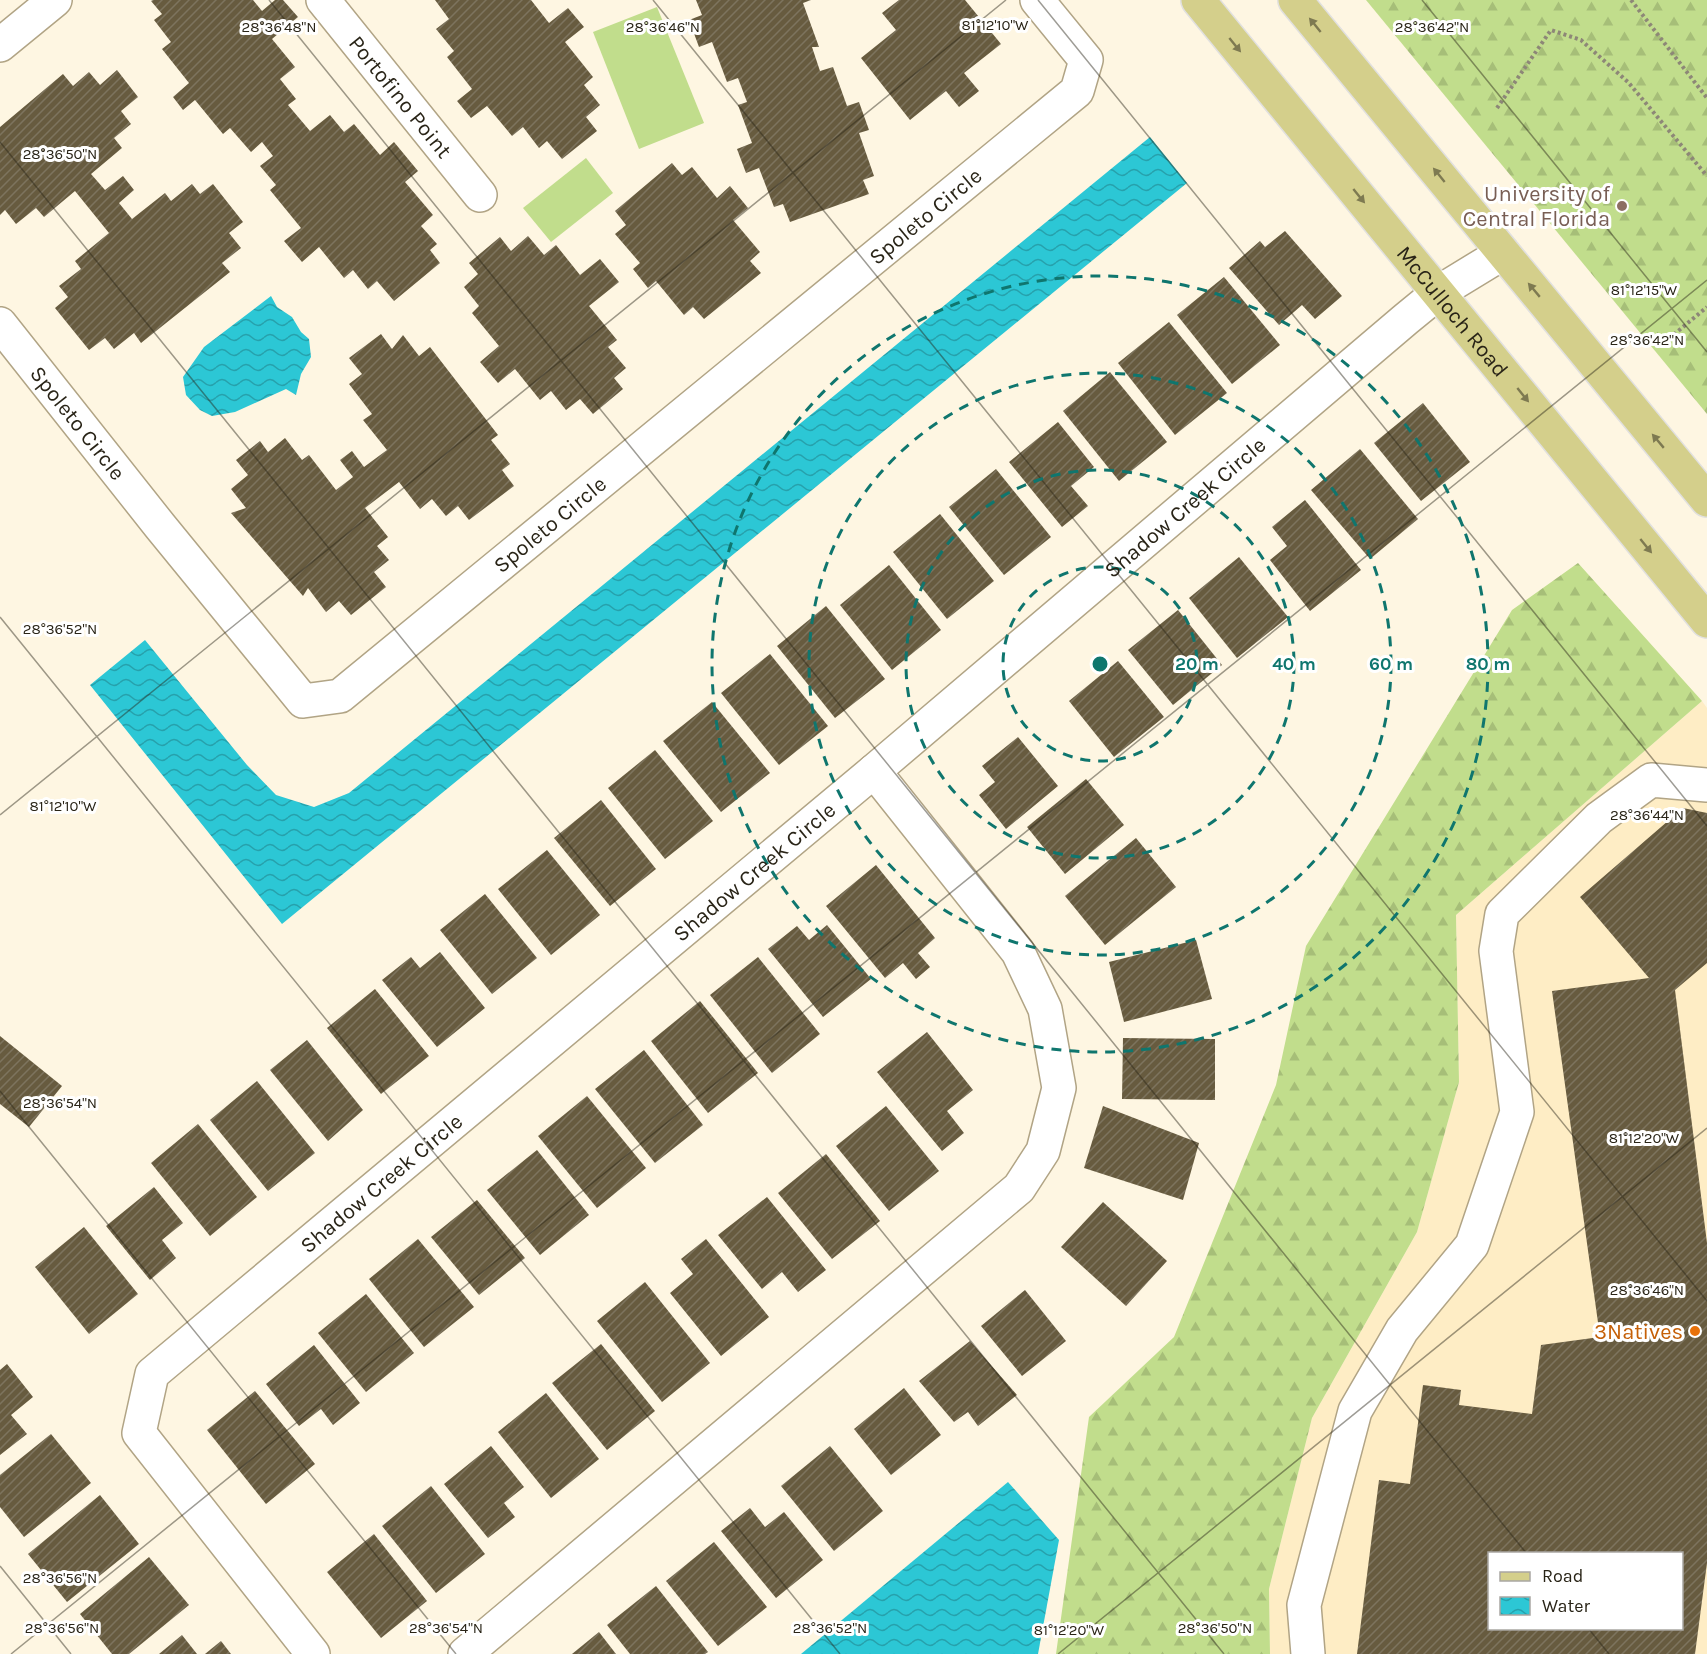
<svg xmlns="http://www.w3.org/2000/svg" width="1707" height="1654" font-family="Karla,sans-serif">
  <defs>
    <pattern id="forest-firs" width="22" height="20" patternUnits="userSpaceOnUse" patternTransform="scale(1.5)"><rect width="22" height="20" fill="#c1dd8c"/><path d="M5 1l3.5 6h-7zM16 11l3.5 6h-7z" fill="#a6be78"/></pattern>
    <pattern id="water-waves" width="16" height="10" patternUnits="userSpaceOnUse" patternTransform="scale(1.5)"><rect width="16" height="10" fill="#2cc7d5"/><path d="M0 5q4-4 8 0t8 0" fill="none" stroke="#26a1ac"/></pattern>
    <pattern id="building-hatch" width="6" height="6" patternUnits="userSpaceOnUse" patternTransform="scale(1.5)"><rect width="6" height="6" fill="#675b3f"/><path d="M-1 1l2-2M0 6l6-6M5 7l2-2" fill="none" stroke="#7d745e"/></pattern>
  </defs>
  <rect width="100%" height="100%" fill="#fef6e2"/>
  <path fill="#feedc5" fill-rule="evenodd" d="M1702 701 1707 708V1654H1270L1269 1589 1312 1418 1417 1232 1459 1082 1456 915ZM1490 1554H1682V1628H1490Z"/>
  <g fill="url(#forest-firs)">
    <polygon points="1366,0 1707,0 1707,414"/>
    <polygon points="1578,563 1702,701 1456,915 1459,1082 1417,1232 1312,1418 1269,1589 1270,1654 1056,1654 1089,1417 1174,1337 1276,1085 1306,946 1512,610"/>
  </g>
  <g fill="#c1dd8c">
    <polygon points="657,7 704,123 639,149 593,32"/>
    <polygon points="586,158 613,193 551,242 523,208"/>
  </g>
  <g fill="url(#water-waves)">
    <polygon points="1150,137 1187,183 282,924 90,685 145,640 247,765 276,795 314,807 349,793"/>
    <polygon points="271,296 277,307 292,317 301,332 309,339 311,357 301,374 296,395 286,389 235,412 212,416 200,410 186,395 183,377 204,347"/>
    <polygon points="1008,1482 1059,1540 1038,1654 801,1654"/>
  </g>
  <g fill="url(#building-hatch)" fill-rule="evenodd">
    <polygon points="153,0 253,0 262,11 275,0 283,0 298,17 272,39 295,67 280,79 296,99 288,105 310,131 330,115 344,132 354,124 380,155 394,142 418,171 405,182 433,215 421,226 437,244 430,250 440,263 394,301 377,281 368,289 353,270 344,278 319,247 302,262 284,241 301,228 270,190 276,185 260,166 273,156 262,142 251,152 230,128 223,134 195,100 183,110 173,97 189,83 162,49 171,42 154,20 162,14 151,1"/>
    <polygon points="435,0 531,0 549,23 568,8 584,27 565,42 593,77 584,85 600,105 586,117 597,131 562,159 547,141 539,148 523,127 512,136 487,106 471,118 457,101 472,89 447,57 454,51 436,29 449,19"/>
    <polygon points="696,0 811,0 803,3 819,47 812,47 820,71 833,67 847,106 859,102 869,130 859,133 874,176 863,180 869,194 790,222 783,204 774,207 759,168 746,173 737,149 752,143 738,105 747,102 738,78 727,82 712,42 699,47 689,20 702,15"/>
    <polygon points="899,0 965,0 1001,44 964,73 979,91 959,107 946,91 910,120 861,58 896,30 882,13"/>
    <polygon points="117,70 138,97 121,111 131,124 114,138 122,148 91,174 105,190 123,176 134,190 119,203 132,219 165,193 171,201 192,184 200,194 213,184 243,222 229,233 241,248 222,263 230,272 141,343 134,333 114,349 105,338 89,350 55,308 68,297 59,286 81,269 75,261 109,233 75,191 44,217 36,208 16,224 5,210 0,215 0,127 63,74 73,86 89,72 100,85"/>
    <polygon points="672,163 682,175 692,167 717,198 730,186 748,208 733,220 760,252 750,261 761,273 704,319 693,307 684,315 656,281 648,288 633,269 640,263 615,234 626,225 615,211"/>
    <polygon points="1285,231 1342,296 1315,319 1302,305 1279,325 1229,268 1260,241 1265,247"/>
    <polygon points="528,236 544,255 556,245 580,275 600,259 619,282 589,306 617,340 608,347 626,368 614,378 623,389 593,414 580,399 566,410 551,391 540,400 515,369 498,383 480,362 499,346 472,313 479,306 464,287 478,274 469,263 500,237 511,251"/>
    <polygon points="1224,277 1280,345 1232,384 1177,315"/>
    <polygon points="1169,322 1227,393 1175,435 1118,363"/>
    <polygon points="381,334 392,349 403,335 419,356 430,347 498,435 491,440 510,464 502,470 514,486 469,520 458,506 446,516 432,499 420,509 399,482 365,508 388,537 377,546 389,560 374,572 386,587 351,615 339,601 326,612 308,588 303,596 231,513 246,508 231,489 248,475 236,460 260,441 268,452 285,438 302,460 309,455 336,490 353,477 340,460 352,451 364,467 387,450 363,420 372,414 349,384 362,374 349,358"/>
    <polygon points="1110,372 1167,442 1119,481 1063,411"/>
    <polygon points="1423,403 1470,462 1421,501 1374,443"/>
    <polygon points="1058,422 1094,467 1071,486 1088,506 1062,527 1009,462"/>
    <polygon points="1360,449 1418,519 1370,559 1311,490"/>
    <polygon points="996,469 1051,537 1004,575 949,507"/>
    <polygon points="1305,500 1361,570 1310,611 1270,560 1287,546 1272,527"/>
    <polygon points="940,514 994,581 947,619 893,552"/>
    <polygon points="1239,557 1288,617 1237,658 1189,598"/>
    <polygon points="889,565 941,630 892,670 840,605"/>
    <polygon points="826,606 885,679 835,718 777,646"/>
    <polygon points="1178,610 1222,665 1173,705 1128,650"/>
    <polygon points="770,654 828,726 779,765 721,693"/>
    <polygon points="1118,661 1164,717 1114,757 1069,701"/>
    <polygon points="712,702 770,773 721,812 663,741"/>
    <polygon points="1018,737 1058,786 1006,829 979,795 995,782 982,766"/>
    <polygon points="655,750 713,821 665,859 608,788"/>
    <polygon points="1086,779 1124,825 1065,874 1027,827"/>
    <polygon points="601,800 656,869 610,906 554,838"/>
    <path d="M1683 808 1707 813V963L1675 990 1707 1243V1563L1695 1654H1357L1379 1480 1410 1484 1423 1385 1461 1390 1459 1405 1532 1414 1541 1345 1600 1337 1552 991 1649 978 1580 897ZM1490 1554H1682V1628H1490Z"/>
    <polygon points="1136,838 1176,887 1105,945 1065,896"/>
    <polygon points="547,850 600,915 551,955 498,889"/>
    <polygon points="876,865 935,938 918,953 930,967 916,979 903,963 885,978 826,906"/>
    <polygon points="485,894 537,958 492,994 440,930"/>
    <polygon points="827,925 871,979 823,1017 768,949 797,926 809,940"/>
    <polygon points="1196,940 1212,999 1124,1022 1109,962"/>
    <polygon points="440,952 485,1008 437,1047 382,980 411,957 420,968"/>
    <polygon points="758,957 820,1034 772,1073 710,995"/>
    <polygon points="375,989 429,1056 381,1094 327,1028"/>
    <polygon points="700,1001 758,1073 708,1113 651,1041"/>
    <polygon points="927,1032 973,1090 947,1111 964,1133 942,1151 877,1072"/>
    <polygon points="0,1036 62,1086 29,1127 0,1104"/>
    <polygon points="1123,1038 1215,1039 1215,1100 1122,1099"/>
    <polygon points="307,1040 363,1110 328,1141 270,1070"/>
    <polygon points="644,1050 703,1125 655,1163 595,1089"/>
    <polygon points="257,1081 315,1153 268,1191 210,1120"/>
    <polygon points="587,1096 646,1168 597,1208 538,1136"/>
    <polygon points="886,1106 939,1171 889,1211 836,1146"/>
    <polygon points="1103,1106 1199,1143 1183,1200 1084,1168"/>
    <polygon points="198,1124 257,1197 210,1236 151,1163"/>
    <polygon points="537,1150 589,1215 540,1255 487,1190"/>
    <polygon points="826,1154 880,1221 832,1259 778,1193"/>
    <polygon points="154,1187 183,1223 162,1240 176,1258 150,1280 106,1226"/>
    <polygon points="767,1197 826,1270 798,1292 782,1272 762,1289 718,1235"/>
    <polygon points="477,1200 525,1258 479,1295 431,1237"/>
    <polygon points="1103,1202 1167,1261 1126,1306 1061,1247"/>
    <polygon points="84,1227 138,1294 89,1334 35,1267"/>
    <polygon points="418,1239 474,1307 424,1347 369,1279"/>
    <polygon points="706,1239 769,1317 721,1356 670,1293 693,1274 681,1259"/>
    <polygon points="645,1282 710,1363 662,1402 597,1321"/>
    <polygon points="1025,1290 1066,1341 1022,1376 981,1326"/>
    <polygon points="366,1294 414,1353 366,1392 318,1333"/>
    <polygon points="970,1341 1017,1395 978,1426 968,1412 954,1422 919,1381"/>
    <polygon points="601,1344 655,1411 607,1450 552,1383"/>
    <polygon points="314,1345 360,1403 333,1425 321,1409 299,1426 266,1384"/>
    <polygon points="7,1364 33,1397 11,1415 27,1434 0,1455 0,1370"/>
    <polygon points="904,1388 941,1435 891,1475 854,1429"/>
    <polygon points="255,1391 315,1464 266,1504 207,1430"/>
    <polygon points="546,1393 599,1459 551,1498 498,1432"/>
    <polygon points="51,1434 91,1483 24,1537 0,1507 0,1475"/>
    <polygon points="491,1446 524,1487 504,1503 515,1517 488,1538 444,1484"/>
    <polygon points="830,1446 883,1511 834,1551 781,1486"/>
    <polygon points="431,1486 485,1554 436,1593 382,1526"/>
    <polygon points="100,1495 139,1544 67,1602 28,1554"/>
    <polygon points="750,1508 765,1527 784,1512 823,1560 776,1598 721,1531"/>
    <polygon points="374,1534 427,1601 381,1638 327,1572"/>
    <polygon points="714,1542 767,1607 718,1646 666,1581"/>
    <polygon points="149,1557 189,1605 129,1654 112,1654 80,1614"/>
    <polygon points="656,1586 708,1652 705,1654 630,1654 607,1625"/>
    <polygon points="599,1632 616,1654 572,1654"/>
    <polygon points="182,1635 197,1654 159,1654"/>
    <polygon points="221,1641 231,1654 205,1654"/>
  </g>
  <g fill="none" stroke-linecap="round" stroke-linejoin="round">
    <defs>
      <g id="minor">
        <path id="s1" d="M323 0 480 195"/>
        <polyline points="0,45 55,0"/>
        <path id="s2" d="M0 324 160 526 303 701 340 696 1077 91 1086 60 1037 0"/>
        <path id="s3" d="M313 1654 139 1433 152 1374 874 771 1406 319 1439 292 1503 253"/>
        <polyline points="465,1654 1019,1188 1043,1151 1059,1088 1045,1009 1018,952 874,771"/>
        <polyline points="1308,1654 1304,1605 1355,1411 1402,1330 1472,1245 1517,1112 1496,951 1502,914 1599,818 1651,780 1707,785"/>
      </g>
      <g id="major">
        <path id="s4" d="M1198 0 1707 621"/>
        <polyline points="1295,0 1707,500"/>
      </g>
    </defs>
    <use href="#minor" stroke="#b1a485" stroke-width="36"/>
    <use href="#major" stroke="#e1e0df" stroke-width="36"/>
    <g stroke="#8d8777" stroke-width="4" stroke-dasharray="3 3" stroke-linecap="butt">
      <polyline points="1631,0 1707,98"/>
      <polyline points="1497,108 1551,30 1581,40 1628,82 1707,176"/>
      <polyline points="1660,346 1707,307"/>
    </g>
    <use href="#minor" stroke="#fff" stroke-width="33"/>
    <use href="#major" stroke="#d4cf8b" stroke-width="33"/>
  </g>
  <defs><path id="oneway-solid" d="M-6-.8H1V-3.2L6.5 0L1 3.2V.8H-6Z" transform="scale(1.5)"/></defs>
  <g fill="#7e7a51">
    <use href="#oneway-solid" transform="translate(1315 25) rotate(-129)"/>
    <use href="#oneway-solid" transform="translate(1235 45) rotate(51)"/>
    <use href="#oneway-solid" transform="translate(1439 175) rotate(-129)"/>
    <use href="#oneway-solid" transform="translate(1359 196) rotate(51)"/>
    <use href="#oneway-solid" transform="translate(1534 290) rotate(-130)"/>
    <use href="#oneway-solid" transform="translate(1523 395) rotate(51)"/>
    <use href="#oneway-solid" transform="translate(1658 441) rotate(-130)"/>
    <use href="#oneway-solid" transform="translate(1646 546) rotate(51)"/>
  </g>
  <path fill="none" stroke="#292417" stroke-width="1.5" stroke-opacity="0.45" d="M269 0 1527 1554M653 0 1707 1301M1038 0 1707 826M1422 0 1707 352M0 142 1224 1654M0 617 840 1654M0 815 1006 0M0 1091 456 1654M0 1566 71 1654M1588 1628 1609 1654M11 1654 1707 280M1058 1654 1707 1128"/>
  <g fill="none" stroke="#0f766e" stroke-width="3" stroke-dasharray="10 8">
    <circle cx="1100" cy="664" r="97"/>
    <circle cx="1100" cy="664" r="194"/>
    <circle cx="1100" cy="664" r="291"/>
    <circle cx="1100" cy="664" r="388"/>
  </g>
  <circle fill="#8d6e63" stroke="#fff" stroke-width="2" cx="1622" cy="206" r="6"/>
  <circle fill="#e8710a" stroke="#fff" stroke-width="2" cx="1695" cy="1331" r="6"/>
  <g text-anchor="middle" stroke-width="6" stroke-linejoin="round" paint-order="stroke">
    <g font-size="22" fill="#292417" stroke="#fff">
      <text dy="8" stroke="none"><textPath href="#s1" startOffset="124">Portofino Point</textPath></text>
      <text dy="8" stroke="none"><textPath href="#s2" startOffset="1278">Spoleto Circle</textPath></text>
      <text dy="8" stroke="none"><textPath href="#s4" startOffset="402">McCulloch Road</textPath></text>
      <text dy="8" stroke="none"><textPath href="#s2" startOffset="126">Spoleto Circle</textPath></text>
      <text dy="8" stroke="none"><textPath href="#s3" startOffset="1690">Shadow Creek Circle</textPath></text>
      <text dy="8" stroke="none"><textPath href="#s2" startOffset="792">Spoleto Circle</textPath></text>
      <text dy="8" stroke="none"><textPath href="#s3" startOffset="1126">Shadow Creek Circle</textPath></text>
      <text dy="8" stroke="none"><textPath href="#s3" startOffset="640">Shadow Creek Circle</textPath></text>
    </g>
    <g font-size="22" fill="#785e54" stroke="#fff" text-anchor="end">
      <text x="1610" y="201">University of<tspan x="1610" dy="25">Central Florida</tspan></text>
    </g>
    <g font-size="22" fill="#c56008" stroke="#fff" text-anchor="end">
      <text x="1683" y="1339">3Natives</text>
    </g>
  </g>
  <g font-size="15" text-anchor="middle" fill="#292417" stroke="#fff" stroke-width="6" stroke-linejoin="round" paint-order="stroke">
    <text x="995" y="30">81°12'10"W</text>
    <text x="663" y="32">28°36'46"N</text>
    <text x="279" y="32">28°36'48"N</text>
    <text x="1432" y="32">28°36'42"N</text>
    <text x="60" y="159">28°36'50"N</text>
    <text x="1644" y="295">81°12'15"W</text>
    <text x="1647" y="345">28°36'42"N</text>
    <text x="60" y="634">28°36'52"N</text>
    <text x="63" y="811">81°12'10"W</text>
    <text x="1647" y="820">28°36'44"N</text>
    <text x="60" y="1108">28°36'54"N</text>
    <text x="1644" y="1143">81°12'20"W</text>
    <text x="1647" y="1295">28°36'46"N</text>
    <text x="60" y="1583">28°36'56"N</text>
    <text x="62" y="1633">28°36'56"N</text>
    <text x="446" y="1633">28°36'54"N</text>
    <text x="830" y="1633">28°36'52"N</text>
    <text x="1215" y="1633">28°36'50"N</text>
    <text x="1069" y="1635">81°12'20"W</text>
  </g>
  <circle cx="1100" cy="664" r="9" fill="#0f766e" stroke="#fff" stroke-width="3"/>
  <g font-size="18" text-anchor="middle" font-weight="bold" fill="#0f766e" stroke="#fff" stroke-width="6" stroke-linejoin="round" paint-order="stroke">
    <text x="1197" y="670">20 m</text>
    <text x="1294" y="670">40 m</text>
    <text x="1391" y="670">60 m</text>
    <text x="1488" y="670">80 m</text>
  </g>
  <rect x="1488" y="1552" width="195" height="78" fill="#ffffff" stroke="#a9a7a2" stroke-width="1.5"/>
  <rect x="1500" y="1572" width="30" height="9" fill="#d4cf8b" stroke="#a9a7a2" stroke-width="1.5"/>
  <text x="1542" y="1582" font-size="18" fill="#292417">Road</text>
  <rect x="1500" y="1597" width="30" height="18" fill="url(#water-waves)" stroke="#a9a7a2" stroke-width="1.5"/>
  <text x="1542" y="1612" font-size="18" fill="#292417">Water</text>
</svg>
